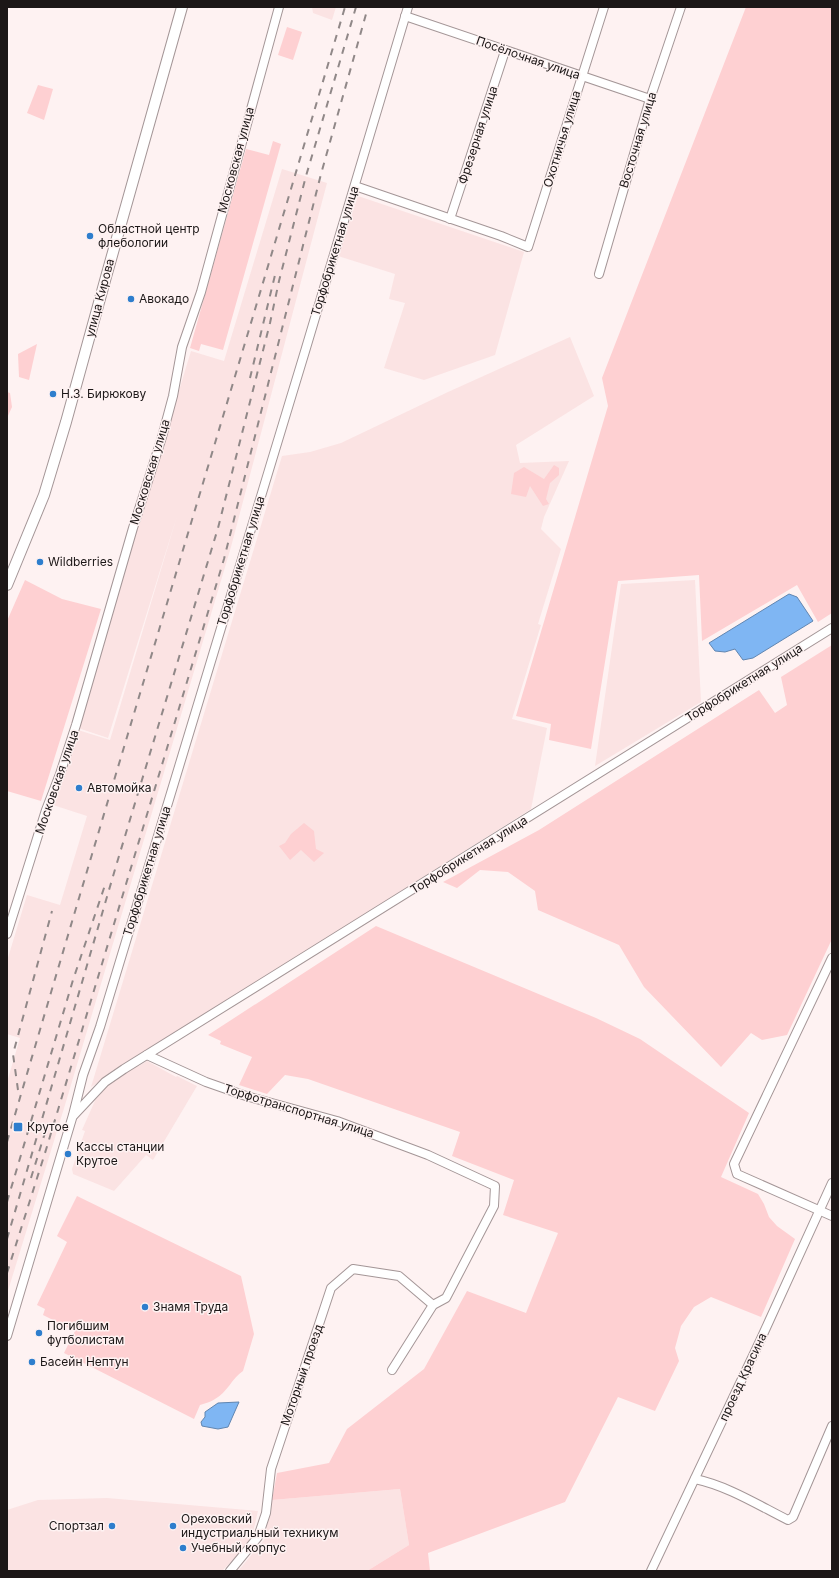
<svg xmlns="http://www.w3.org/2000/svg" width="839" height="1578" font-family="Inter,sans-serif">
  <rect width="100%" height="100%" fill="#fef2f2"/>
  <g fill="#fbe3e3">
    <polygon points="312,7 336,7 332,20 313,13"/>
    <polygon points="282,169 327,183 231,547 65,1105 7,1294 7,1082 20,1038 7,1034 7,961 27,895 60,905 87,816 53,805 78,730 110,740 177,516 108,738 78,728 121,582 191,351 224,361"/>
    <polygon points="358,196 524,252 495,355 424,380 384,368 405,303 389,299 395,274 338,256"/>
    <polygon points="570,337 594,396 516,445 520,463 569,461 544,517 541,529 561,549 538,624 541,625 512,719 547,728 531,809 91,1087 282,456 310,452 341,443 448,392"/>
    <polygon points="695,580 701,702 595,766 621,584"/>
    <polygon points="147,1061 176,1077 177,1076 197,1086 153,1160 146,1155 114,1191 73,1174 72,1169 85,1131 82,1130 98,1094 102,1088 134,1066 139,1066"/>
    <polygon points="400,1489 409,1545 367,1571 238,1571 264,1540 272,1500"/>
    <polygon points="107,1498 258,1511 251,1541 222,1571 7,1571 7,1510 38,1500"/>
  </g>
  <g fill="#fed0d2">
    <polygon points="746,7 832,7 832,613 818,622 797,585 702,641 699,575 618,581 591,749 549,740 551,724 516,716 608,406 602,378"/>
    <polygon points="287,27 302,32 293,60 278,55"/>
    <polygon points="38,85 53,89 44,120 27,113"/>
    <polygon points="273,141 281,144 223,350 201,344 199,351 190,348 246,149 269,155"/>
    <polygon points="37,344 29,380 19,377 18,354"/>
    <polygon points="7,392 10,393 12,407 7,418"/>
    <polygon points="554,465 559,468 559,475 550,483 546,499 549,504 543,506 530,486 526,497 511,494 514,473 524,467 544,479"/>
    <polygon points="25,580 62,599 101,609 41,801 7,791 7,621"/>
    <polygon points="832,645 832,939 787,1035 762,1040 751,1033 721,1067 644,987 619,945 538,910 535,891 508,872 480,870 457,888 443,882 539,830 759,690 775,713 787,705 781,677"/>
    <polygon points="304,823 314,831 316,849 324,853 314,862 301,850 290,860 279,846 285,843 291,834"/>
    <polygon points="376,926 596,1018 640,1039 749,1113 721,1177 758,1194 764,1204 769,1217 777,1226 795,1239 761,1317 711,1297 694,1307 681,1326 675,1348 679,1361 655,1411 618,1397 565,1502 428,1553 430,1571 367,1571 409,1545 400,1489 272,1500 277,1473 329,1463 347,1429 424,1369 467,1291 526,1313 558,1233 503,1215 514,1180 452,1156 460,1132 308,1079 285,1075 267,1094 239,1085 252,1057 220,1044 221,1041 208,1035"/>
    <path d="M77 1196 241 1276 254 1334 243 1371C232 1378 227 1393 215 1399 211 1402 205 1403 200 1405L194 1419 64 1353 75 1331 43 1315 45 1309 37 1305 67 1242 57 1236Z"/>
  </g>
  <g fill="#7fb6f3" stroke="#6186b1">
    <polygon points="789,594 797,597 813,621 753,658 743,660 735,649 725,652 715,651 709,643"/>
    <polygon points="239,1402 228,1427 218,1429 202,1426 201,1422 205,1417 205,1412 218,1403"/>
  </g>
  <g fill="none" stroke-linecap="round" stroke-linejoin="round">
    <defs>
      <g id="minor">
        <polyline points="405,16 650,99"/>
        <polyline points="355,186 501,236 528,247 604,7"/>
        <polyline points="450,219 505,51"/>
        <polyline points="599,274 650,99 681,7"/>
        <polyline points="7,934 46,810 60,774 76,725 133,528 162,437 173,396 182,347 201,292 279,7"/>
        <polyline points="832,958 734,1164 737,1174 832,1216"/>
        <polyline points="147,1055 206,1082 246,1096 337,1121 428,1155 495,1186 494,1206 446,1298 433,1305 392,1370"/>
        <polyline points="74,1115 105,1082 124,1069 832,628"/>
        <polyline points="7,1336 73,1115 83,1075 100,1027 306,348 408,7"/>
        <path d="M695 1479C728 1486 758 1505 788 1520L793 1517 832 1426"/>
        <polyline points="230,1571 258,1537 266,1513 271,1469 331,1288 353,1269 399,1276 433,1305"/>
        <polyline points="651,1571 760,1341 832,1183"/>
      </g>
      <polyline id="tertiary" points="7,585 44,495 66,422 106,277 182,7"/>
    </defs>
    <use href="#minor" stroke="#a49697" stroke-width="10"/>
    <use href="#tertiary" stroke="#a49697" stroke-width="12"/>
    <use href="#minor" stroke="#fff" stroke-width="8"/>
    <use href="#tertiary" stroke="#fff" stroke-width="10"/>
    <g stroke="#908888" stroke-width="2" stroke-dasharray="7 7" stroke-linecap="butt">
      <polyline points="250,378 276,271"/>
      <polyline points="18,1090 13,1054 52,911"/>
      <path d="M7 1142C118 763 233 386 345 7"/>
      <polyline points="31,1178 48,1123"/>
      <polyline points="7,1202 73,980 105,885"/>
      <polyline points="7,1239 116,866 218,528 270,323 279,281 306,176 356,7"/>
      <polyline points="7,1273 45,1153 224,559 321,174 368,7"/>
    </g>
  </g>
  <g fill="#2e7ecd" stroke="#fef2f2" stroke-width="1.5">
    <circle cx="90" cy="236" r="4"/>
    <circle cx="131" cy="299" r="4"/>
    <circle cx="53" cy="394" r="4"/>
    <circle cx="40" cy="562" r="4"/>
    <circle cx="79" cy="788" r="4"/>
    <rect x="13" y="1122" width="10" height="10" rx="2"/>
    <circle cx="68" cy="1154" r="4"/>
    <circle cx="145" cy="1307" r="4"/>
    <circle cx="39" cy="1333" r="4"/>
    <circle cx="32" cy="1362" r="4"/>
    <circle cx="112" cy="1526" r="4"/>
    <circle cx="173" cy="1526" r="4"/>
    <circle cx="183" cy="1548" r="4"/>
  </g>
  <g text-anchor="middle" stroke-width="3" stroke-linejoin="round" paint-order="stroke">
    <g font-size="12" fill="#1c1717" stroke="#fef2f2">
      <text transform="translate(528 58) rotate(19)" y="4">Посёлочная улица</text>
      <text transform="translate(478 135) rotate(-72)" y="4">Фрезерная улица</text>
      <text transform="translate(562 139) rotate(-73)" y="4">Охотничья улица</text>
      <text transform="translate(638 140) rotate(-73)" y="4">Восточная улица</text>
      <text transform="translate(236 160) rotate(-75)" y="4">Московская улица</text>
      <text transform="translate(335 251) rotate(-73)" y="4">Торфобрикетная улица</text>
      <text transform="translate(100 298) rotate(-75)" y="4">улица Кирова</text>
      <text transform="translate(150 472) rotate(-73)" y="4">Московская улица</text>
      <text transform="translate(241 561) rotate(-73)" y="4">Торфобрикетная улица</text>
      <text transform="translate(744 683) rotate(-32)" y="4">Торфобрикетная улица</text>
      <text transform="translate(57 782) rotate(-71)" y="4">Московская улица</text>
      <text transform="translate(469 855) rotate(-32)" y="4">Торфобрикетная улица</text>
      <text transform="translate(147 871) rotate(-73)" y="4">Торфобрикетная улица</text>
      <text transform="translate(299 1111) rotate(17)" y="4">Торфотранспортная улица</text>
      <text transform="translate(302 1375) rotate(-71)" y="4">Моторный проезд</text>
      <text transform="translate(743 1377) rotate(-65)" y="4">проезд Красина</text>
    </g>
    <g font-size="12" fill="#1c1717" stroke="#fef2f2" text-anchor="start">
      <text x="98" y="233">Областной центр<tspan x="98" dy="14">флебологии</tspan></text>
      <text x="139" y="303">Авокадо</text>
      <text x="61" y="398">Н.З. Бирюкову</text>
      <text x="48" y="566">Wildberries</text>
      <text x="87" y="792">Автомойка</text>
      <text x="27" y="1131">Крутое</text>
      <text x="76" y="1151">Кассы станции<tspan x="76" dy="14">Крутое</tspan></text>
      <text x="153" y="1311">Знамя Труда</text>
      <text x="47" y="1330">Погибшим<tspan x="47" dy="14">футболистам</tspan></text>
      <text x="40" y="1366">Басейн Нептун</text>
      <text x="181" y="1523">Ореховский<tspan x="181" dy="14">индустриальный техникум</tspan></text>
      <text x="104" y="1530" text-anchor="end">Спортзал</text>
      <text x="191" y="1552">Учебный корпус</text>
    </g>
  </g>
  <rect width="839" height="1578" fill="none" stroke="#1c1717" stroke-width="16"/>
</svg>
